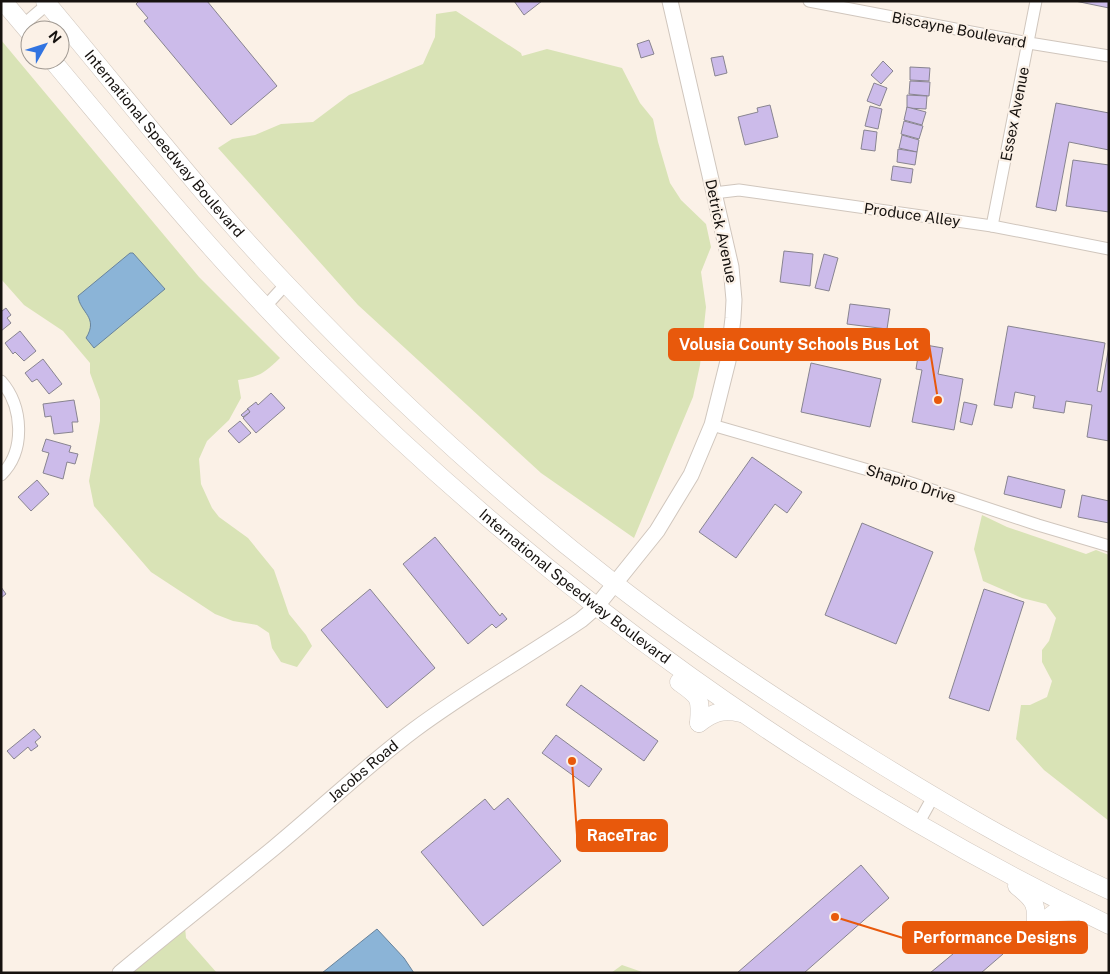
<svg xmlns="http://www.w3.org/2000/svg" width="1110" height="974" font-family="'Public Sans',sans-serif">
  <rect width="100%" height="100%" fill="#fbf1e7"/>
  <g fill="#d9e3b6">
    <polygon points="456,11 521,53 522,56 547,49 622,68 640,103 653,119 658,142 670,183 681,200 706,224 711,247 701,272 706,307 700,365 693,397 634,538 541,473 358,305 218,148 232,139 255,135 281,124 313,122 349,95 423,64 435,37 436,14"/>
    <path d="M1 40 199 277 280 358C263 374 261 376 238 380L241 398 229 420 207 441 199 459 201 484 212 508 219 517 248 538 274 570 289 614 306 635 312 646 297 667 281 662 272 648 269 633 257 625 233 621 215 614 151 572 94 506 89 481 100 421V400L90 373V363L63 331 24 305 1 279Z"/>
    <polygon points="982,515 1007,527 1086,554 1096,550 1109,555 1109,821 1044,770 1016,739 1021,705 1030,705 1047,697 1052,681 1042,662 1042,650 1049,641 1056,618 1046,604 1022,598 983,581 974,549"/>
    <polygon points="185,927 186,938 217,973 129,973"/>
    <polygon points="622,965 645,973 611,973"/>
  </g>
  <g fill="#8bb4d7" stroke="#68839b">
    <path d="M130 253H133L165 289 94 348 86 338C99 317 80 313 78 296Z"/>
    <polygon points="377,929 404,958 414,973 322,973"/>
  </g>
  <g fill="#ccbbea" stroke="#888490">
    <polygon points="139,1 207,1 277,86 231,125 144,21 148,18 136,4"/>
    <polygon points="514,1 542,1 524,15"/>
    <polygon points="1075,1 1109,1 1109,8"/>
    <polygon points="649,40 654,54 641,58 637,44"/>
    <polygon points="723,56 727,73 715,76 711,58"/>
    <polygon points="883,61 893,71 881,84 871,75"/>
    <polygon points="910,67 930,68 929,81 910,80"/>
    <polygon points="910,81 930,82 929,96 909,94"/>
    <polygon points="874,83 887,88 880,106 867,101"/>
    <polygon points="907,95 927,96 926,109 907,108"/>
    <polygon points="1056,103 1109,113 1109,150 1069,142 1056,211 1036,207"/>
    <polygon points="770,105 778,137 745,145 738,117 758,112 757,108"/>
    <polygon points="870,106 882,109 878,129 865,126"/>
    <polygon points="907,107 926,112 922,125 904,120"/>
    <polygon points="904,121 923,126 919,139 901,134"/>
    <polygon points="864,130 877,132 875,151 861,149"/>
    <polygon points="902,135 919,140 917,152 899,148"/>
    <polygon points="898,149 917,152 915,165 897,162"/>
    <polygon points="1073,160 1109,165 1109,212 1066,206"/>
    <polygon points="893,166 913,169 911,183 891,180"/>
    <polygon points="784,251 813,254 810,286 780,282"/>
    <polygon points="824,254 838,258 829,291 815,288"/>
    <polygon points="850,304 890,309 887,329 847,324"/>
    <polygon points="6,308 11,315 7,318 11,323 1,331 1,310 2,311"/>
    <polygon points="1008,326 1105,343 1097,391 1101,392 1109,346 1109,441 1087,437 1092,405 1066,401 1064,413 1033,408 1035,396 1015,392 1012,408 994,405"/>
    <polygon points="20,331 36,351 24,361 15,352 13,354 5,343"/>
    <polygon points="920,344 943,348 938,374 963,379 954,430 912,422 922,370 916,369"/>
    <polygon points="43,359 62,384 49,394 37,379 32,382 25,373"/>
    <polygon points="811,363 881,379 870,427 801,412"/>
    <polygon points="271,393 285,408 256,433 243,418 250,412 247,409 256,402 258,405"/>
    <polygon points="74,400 78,422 72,422 73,432 54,434 51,416 45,417 43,404"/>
    <polygon points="964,402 977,405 972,425 960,422"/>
    <polygon points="248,409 250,412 243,417 241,415"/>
    <polygon points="240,421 251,433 239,443 228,431"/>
    <polygon points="46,439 71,446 69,452 78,454 75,464 67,462 63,479 43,473 49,453 42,451"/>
    <polygon points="752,457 802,492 787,513 775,504 736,558 699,532"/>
    <polygon points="1008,476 1065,490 1061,508 1004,494"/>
    <polygon points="37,480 49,494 31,511 18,497"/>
    <polygon points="1082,495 1109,501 1109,523 1078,517"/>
    <polygon points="862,523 933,552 896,644 825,615"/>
    <polygon points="435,537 500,616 502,613 507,619 496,628 492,624 468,644 403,564"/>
    <polygon points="1,587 6,594 1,598"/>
    <polygon points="370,589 435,668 387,708 321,630"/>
    <polygon points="984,589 1024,602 989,711 949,698"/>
    <polygon points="581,685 658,741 644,761 566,705"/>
    <polygon points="34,729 41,737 35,742 38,746 31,751 28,747 14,759 7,751"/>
    <polygon points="556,735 602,769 589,787 542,753"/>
    <polygon points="508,798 561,861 483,926 421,852 485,799 494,810"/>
    <polygon points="861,865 889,898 804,973 737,973"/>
    <polygon points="983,929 1003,954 981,973 930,973"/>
  </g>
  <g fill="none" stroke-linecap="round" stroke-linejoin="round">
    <defs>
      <g id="street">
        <polyline points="809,1 1029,43 1109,56"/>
        <polyline points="23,25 51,1"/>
        <polyline points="714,193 739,190 992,226 1109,249"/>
        <polyline points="992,226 1036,1"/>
        <polyline points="265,307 286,284"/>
        <path d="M1 381C23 406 26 451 1 475"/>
        <polyline points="712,425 896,478 1038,525 1109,546"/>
        <polyline points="918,824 933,797"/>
      </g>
      <g id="secondary">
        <path id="s1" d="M120 973C171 930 224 889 275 847 322 808 366 766 414 730 468 690 526 657 581 620L596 607 657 531 691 475 712 425 728 361 733 318 734 300 731 267 670 1"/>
      </g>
      <g id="primary">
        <polyline points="3,1 30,33"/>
        <path id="s2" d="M45 1C125 96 201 195 287 285 388 392 498 493 614 583 695 646 782 703 869 757 947 805 1026 852 1109 890"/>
        <path id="s3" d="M52 60C138 163 223 267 318 361 549 591 815 783 1109 925"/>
        <path d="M679 682C700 697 701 697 699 723"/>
        <path d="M699 723C714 712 722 709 741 713"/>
        <path d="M1017 886C1035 900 1038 905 1035 928"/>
        <polyline points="1035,928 1056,912 1079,911"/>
      </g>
    </defs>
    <use href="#street" stroke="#d0c6bd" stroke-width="13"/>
    <use href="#secondary" stroke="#d0c6bd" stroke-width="17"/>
    <use href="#primary" stroke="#d0c6bd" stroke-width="19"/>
    <use href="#street" stroke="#fff" stroke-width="11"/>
    <use href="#secondary" stroke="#fff" stroke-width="15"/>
    <use href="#primary" stroke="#fff" stroke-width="18"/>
  </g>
  <g text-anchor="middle" stroke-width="4.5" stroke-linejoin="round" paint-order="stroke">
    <g font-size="15" fill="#16120f" stroke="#fbf1e7">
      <text transform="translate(959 30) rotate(11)" y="5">Biscayne Boulevard</text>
      <text transform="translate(1015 114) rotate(-79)" y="5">Essex Avenue</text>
      <text dy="5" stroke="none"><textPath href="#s2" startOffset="186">International Speedway Boulevard</textPath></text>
      <text transform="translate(912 215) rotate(8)" y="5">Produce Alley</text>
      <text transform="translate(721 231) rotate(78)" y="5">Detrick Avenue</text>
      <text transform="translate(911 484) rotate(18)" y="5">Shapiro Drive</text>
      <text dy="5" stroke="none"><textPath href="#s3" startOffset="744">International Speedway Boulevard</textPath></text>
      <text dy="5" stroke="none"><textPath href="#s1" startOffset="316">Jacobs Road</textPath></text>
    </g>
  </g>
  <path fill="none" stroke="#e8590c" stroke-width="2" d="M938 400L929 344M572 761L577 835M835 917L903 938"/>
  <g fill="#e8590c" stroke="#fbf1e7" stroke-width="2">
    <circle cx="938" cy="400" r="5"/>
    <circle cx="572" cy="761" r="5"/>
    <circle cx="835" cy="917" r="5"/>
  </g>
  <g fill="#e8590c" stroke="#e8590c" stroke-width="2">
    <rect x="669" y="329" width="260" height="31" rx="5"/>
    <rect x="577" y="820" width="90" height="31" rx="5"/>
    <rect x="903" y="922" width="184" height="31" rx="5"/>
  </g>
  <g font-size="16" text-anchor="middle" font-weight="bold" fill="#fff">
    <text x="799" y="350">Volusia County Schools Bus Lot</text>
    <text x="622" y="841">RaceTrac</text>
    <text x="995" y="943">Performance Designs</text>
  </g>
  <rect width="1110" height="974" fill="none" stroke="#16120f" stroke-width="5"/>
  <g transform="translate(45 45) rotate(51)"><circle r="24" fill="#fbf1e7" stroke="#9f9891"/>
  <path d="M0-4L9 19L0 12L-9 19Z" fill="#3174e1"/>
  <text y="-8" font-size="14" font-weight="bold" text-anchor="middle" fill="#16120f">N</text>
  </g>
</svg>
